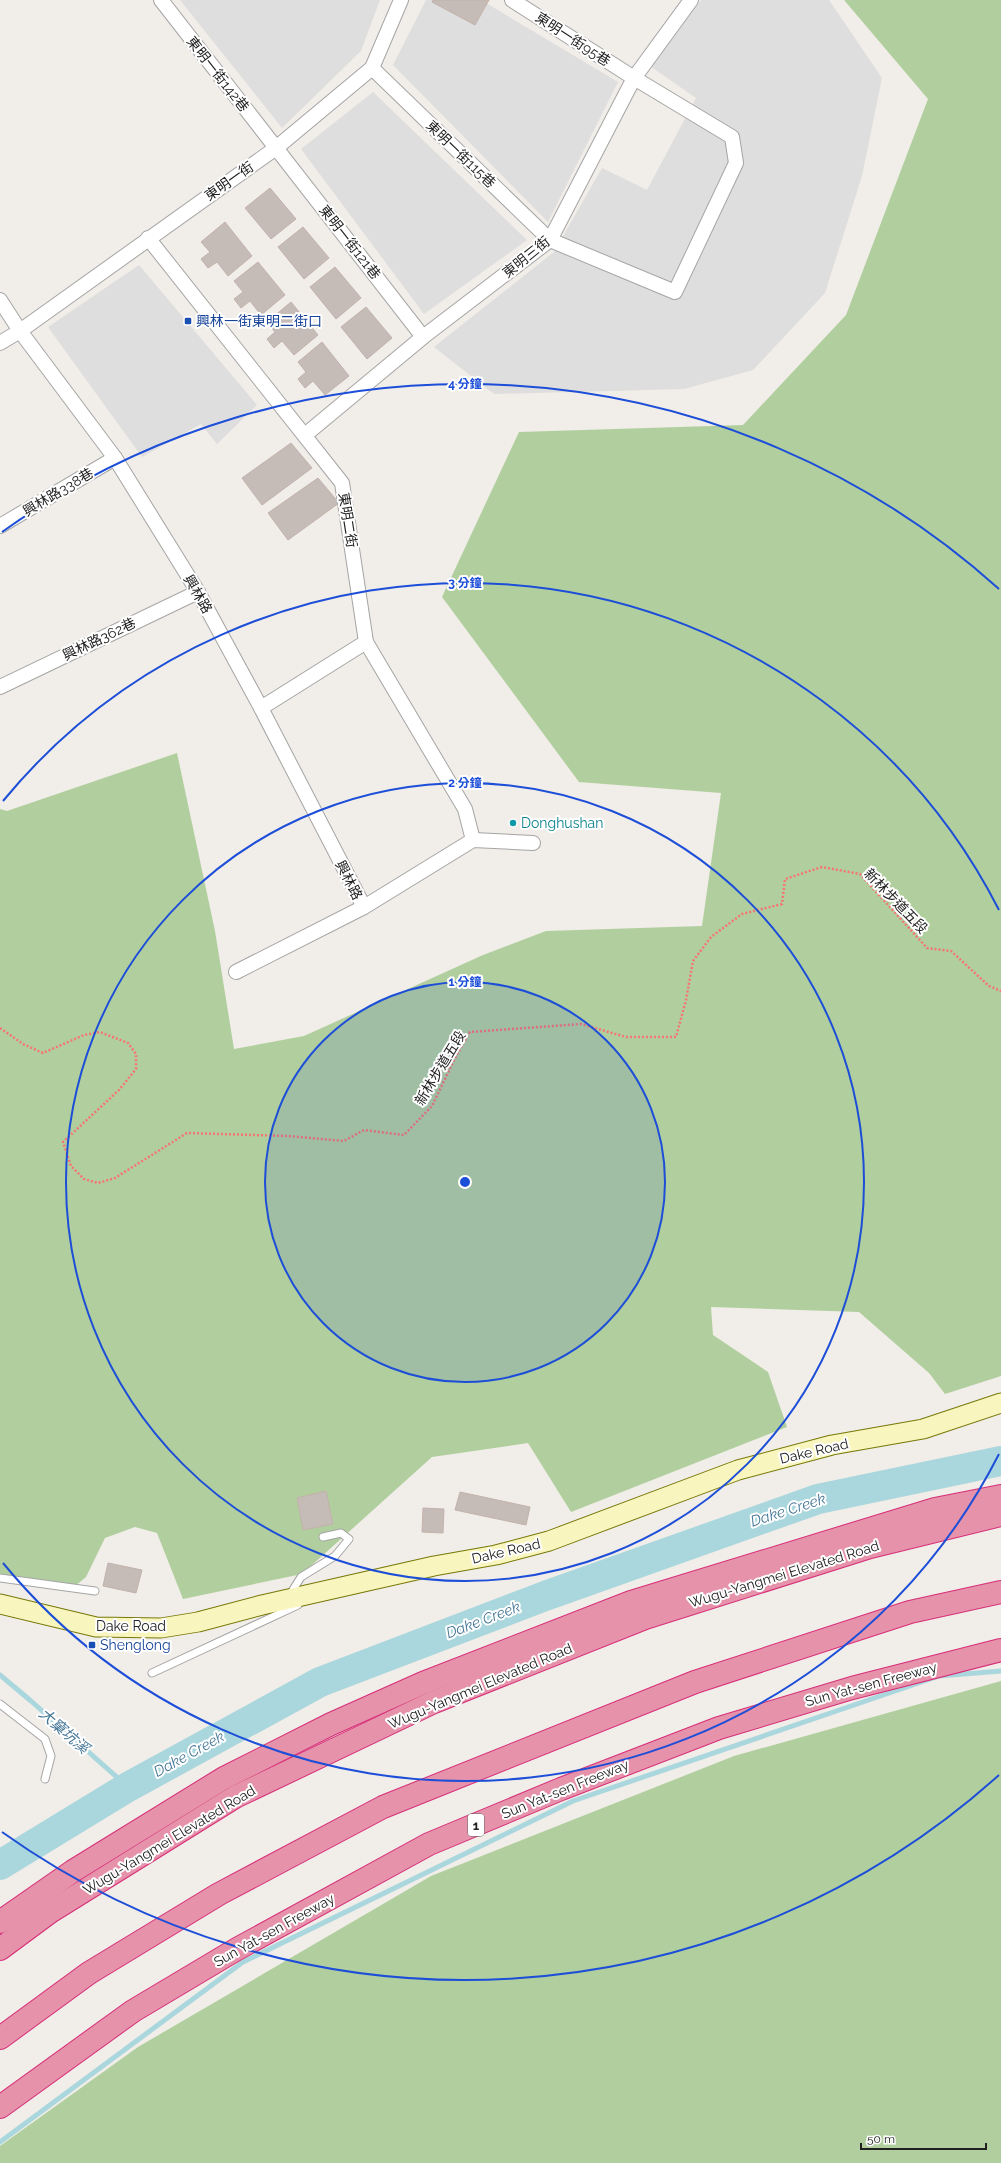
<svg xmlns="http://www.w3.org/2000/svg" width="1001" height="2163" font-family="Raleway,'Noto Sans TC',sans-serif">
  <rect width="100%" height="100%" fill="#f1ede8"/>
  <g fill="#dfdede">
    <polygon points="180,0 380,0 361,51 282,128"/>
    <polygon points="426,0 481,0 618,82 548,222 393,65"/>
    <polygon points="701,0 829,0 882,78 862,176 825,293 753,370 684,389 494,394 434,347 554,252 602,168 647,190 696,98 650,66"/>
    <polygon points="373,92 527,240 424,314 301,149"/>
    <polygon points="139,265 257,405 217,444 201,424 142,457 48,327"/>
  </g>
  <g fill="#b1cf9e">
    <polygon points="844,0 1001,0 1001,1376 945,1394 929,1373 859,1312 711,1307 713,1335 768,1372 787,1427 571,1512 528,1443 432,1457 302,1574 183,1599 157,1533 135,1527 105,1538 86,1577 70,1590 0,1577 0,809 7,811 177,753 215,931 234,1049 304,1036 483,955 546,931 702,926 721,793 579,782 442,597 519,432 743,425 846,315 928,99"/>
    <polygon points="1001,1681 1001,2163 0,2163 0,2146 138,2047 431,1876 734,1756"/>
  </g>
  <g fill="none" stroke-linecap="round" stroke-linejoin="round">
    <g stroke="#aad7dd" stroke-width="5">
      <polyline points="0,1675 31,1701 128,1787"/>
      <polyline points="0,2142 243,1962 573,1801 939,1676 1001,1671"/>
    </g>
    <polyline stroke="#aad7dd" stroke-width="30" points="0,1865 128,1787 320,1682 545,1596 818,1499 1001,1461"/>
  </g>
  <g fill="#c6bcb7" stroke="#c2b2aa">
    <polygon points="433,0 489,0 475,25 432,2"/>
    <polygon points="270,188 296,219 271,239 245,208"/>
    <polygon points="225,222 252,256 228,276 217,262 208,268 201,259 210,252 201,242"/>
    <polygon points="303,227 329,258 304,279 278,247"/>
    <polygon points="258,262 285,295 261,315 250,301 241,308 234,299 243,292 234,281"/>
    <polygon points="335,267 361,298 336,319 310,287"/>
    <polygon points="291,302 318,335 294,355 282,341 274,348 267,339 275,332 267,322"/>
    <polygon points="366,307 392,338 367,359 341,327"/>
    <polygon points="322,342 349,376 325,395 313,381 305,388 298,379 306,372 298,362"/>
    <polygon points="291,443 312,468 262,505 242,478"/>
    <polygon points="318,478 339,503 288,540 268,513"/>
    <polygon points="326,1491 333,1524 303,1530 297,1498"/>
    <polygon points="460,1492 530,1507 526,1525 455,1510"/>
    <polygon points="423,1508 444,1509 443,1533 422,1532"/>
    <polygon points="108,1563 142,1570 136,1593 103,1586"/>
  </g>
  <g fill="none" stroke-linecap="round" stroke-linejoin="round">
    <defs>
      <g id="lane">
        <polyline points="0,1578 95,1591"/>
        <polyline points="289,1596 301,1577 335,1556 349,1539 341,1533 323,1537"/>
        <polyline points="152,1673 298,1605"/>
        <polyline points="0,1704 45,1739 51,1756 45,1779"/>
      </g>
      <g id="street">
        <polyline points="161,0 423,337"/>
        <polyline points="372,68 550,240 675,292 736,163 732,137 634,78 512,0"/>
        <polyline points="148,238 342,483 366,642 465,809 473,840"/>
        <polyline points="0,300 20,331 115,458 198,592 261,708 364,907"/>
        <polyline points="0,343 20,331 276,148 372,68 401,0"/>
        <polyline points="305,435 423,337 550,240 634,78 691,0"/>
        <polyline points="0,526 115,458"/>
        <polyline points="0,687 198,592"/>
        <polyline points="261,708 366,642"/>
        <polyline points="236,972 364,907 473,840 533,843"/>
      </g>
      <polyline id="secondary" points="0,1604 96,1627 161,1628 198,1622 262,1605 434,1566 496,1555 549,1541 738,1470 832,1445 923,1429 1001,1403"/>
      <g id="highway">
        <polyline points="0,1922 73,1871 224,1778 331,1724 423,1683 631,1602 935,1509 1001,1496"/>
        <polyline points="0,1949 50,1912 235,1797 434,1702 645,1618 870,1547 1001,1515"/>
        <polyline points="0,2038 89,1973 219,1894 383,1807 695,1682 910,1612 1001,1592"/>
        <polyline points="0,2107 133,2011 237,1949 429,1844 561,1789 719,1728 852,1688 1001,1650"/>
      </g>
    </defs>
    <use href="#lane" stroke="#a5a5a5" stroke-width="9"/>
    <use href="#street" stroke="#a5a5a5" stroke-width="16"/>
    <use href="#secondary" stroke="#777808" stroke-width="21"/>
    <use href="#highway" stroke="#d72d78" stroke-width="24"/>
    <polyline stroke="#f67473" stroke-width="2.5" stroke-dasharray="2 2" stroke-linecap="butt" points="0,1028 23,1044 43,1053 84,1035 100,1032 128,1043 136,1054 136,1069 119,1090 63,1142 71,1166 84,1179 98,1183 115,1178 187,1133 288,1136 344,1141 364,1130 404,1135 432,1106 455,1058 470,1032 581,1024 626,1037 676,1037 686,1000 693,961 711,937 742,914 782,904 785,879 822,867 860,874 927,948 951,951 989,986 1001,991"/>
    <use href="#lane" stroke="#fff" stroke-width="7"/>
    <use href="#street" stroke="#fff" stroke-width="14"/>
    <use href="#secondary" stroke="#f8f5be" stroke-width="19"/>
    <use href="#highway" stroke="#e592aa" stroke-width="22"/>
  </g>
  <circle cx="465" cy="1182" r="200" fill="#1d4ed8" fill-opacity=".12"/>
  <g fill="none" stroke="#1d4ed8" stroke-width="2">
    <circle cx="465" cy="1182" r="200"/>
    <circle cx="465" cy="1182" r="399"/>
    <path d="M999 1454A599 599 0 0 1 3 1563M3 801A599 599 0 0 1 999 910"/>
    <path d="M999 1775A798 798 0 0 1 2 1832M2 532A798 798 0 0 1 999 589"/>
  </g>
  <g fill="#1a4fb4" stroke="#fff" stroke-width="1.5">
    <rect x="184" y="317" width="8" height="8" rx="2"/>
    <rect x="88" y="1641" width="8" height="8" rx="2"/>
  </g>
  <circle fill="#0f9aa8" stroke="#fff" stroke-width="1.5" cx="513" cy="823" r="4"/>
  <g text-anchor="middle" stroke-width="4" stroke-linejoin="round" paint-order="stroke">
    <rect fill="#fff" stroke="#646464" stroke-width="1" x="468" y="1814" width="16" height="22" rx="3"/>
    <g font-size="13" font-weight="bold" fill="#212121">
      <text x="476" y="1830">1</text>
    </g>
    <g font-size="14" fill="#212121" stroke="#fff">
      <text transform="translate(573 39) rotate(33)" y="5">東明一街95巷</text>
      <text transform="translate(218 74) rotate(52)" y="5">東明一街142巷</text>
      <text transform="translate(461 154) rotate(44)" y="5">東明一街115巷</text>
      <text transform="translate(229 181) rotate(-35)" y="5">東明一街</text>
      <text transform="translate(350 242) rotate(52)" y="5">東明一街121巷</text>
      <text transform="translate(526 257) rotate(-39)" y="5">東明三街</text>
      <text transform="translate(58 492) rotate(-31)" y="5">興林路338巷</text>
      <text transform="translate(348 520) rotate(81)" y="5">東明二街</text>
      <text transform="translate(198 594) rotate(60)" y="5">興林路</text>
      <text transform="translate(99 639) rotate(-26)" y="5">興林路362巷</text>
      <text transform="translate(349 880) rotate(63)" y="5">興林路</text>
      <text transform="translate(896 901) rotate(46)" y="5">新林步道五段</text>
      <text transform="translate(440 1068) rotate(-59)" y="5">新林步道五段</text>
      <text transform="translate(814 1451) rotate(-13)" y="5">Dake Road</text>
      <text transform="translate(506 1551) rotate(-13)" y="5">Dake Road</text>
      <text transform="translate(784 1574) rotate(-17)" y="5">Wugu-Yangmei Elevated Road</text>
      <text x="131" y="1631">Dake Road</text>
      <text transform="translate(871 1684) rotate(-15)" y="5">Sun Yat-sen Freeway</text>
      <text transform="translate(480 1686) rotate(-23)" y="5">Wugu-Yangmei Elevated Road</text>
      <text transform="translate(565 1789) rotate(-22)" y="5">Sun Yat-sen Freeway</text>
      <text transform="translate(169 1840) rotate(-31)" y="5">Wugu-Yangmei Elevated Road</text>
      <text transform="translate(274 1930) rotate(-29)" y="5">Sun Yat-sen Freeway</text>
    </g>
    <g font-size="14" fill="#164399" stroke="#fff" text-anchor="start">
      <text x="196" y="326">興林一街東明二街口</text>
      <text x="100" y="1650">Shenglong</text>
    </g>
    <g font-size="14" fill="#0d838f" stroke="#fff" text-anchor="start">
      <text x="521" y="828">Donghushan</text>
    </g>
    <g font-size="15" font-style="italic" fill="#467797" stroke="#fff">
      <text transform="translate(788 1510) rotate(-18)" y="5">Dake Creek</text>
      <text transform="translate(483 1620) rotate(-21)" y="5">Dake Creek</text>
      <text transform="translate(64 1731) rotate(41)" y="5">大窠坑溪</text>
      <text transform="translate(189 1754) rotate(-29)" y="5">Dake Creek</text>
    </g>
  </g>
  <circle cx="465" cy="1182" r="6" fill="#1d4ed8" stroke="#fff" stroke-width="2"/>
  <g font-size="12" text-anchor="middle" font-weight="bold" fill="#1d4ed8" stroke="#fff" stroke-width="4" stroke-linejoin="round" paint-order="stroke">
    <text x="465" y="388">4 分鐘</text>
    <text x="465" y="587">3 分鐘</text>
    <text x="465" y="787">2 分鐘</text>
    <text x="465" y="986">1 分鐘</text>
  </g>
  <path d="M861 2143v6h125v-6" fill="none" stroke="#212121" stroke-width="2"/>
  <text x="867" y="2143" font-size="12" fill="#212121" stroke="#ffffff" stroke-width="3" paint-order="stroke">50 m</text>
</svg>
